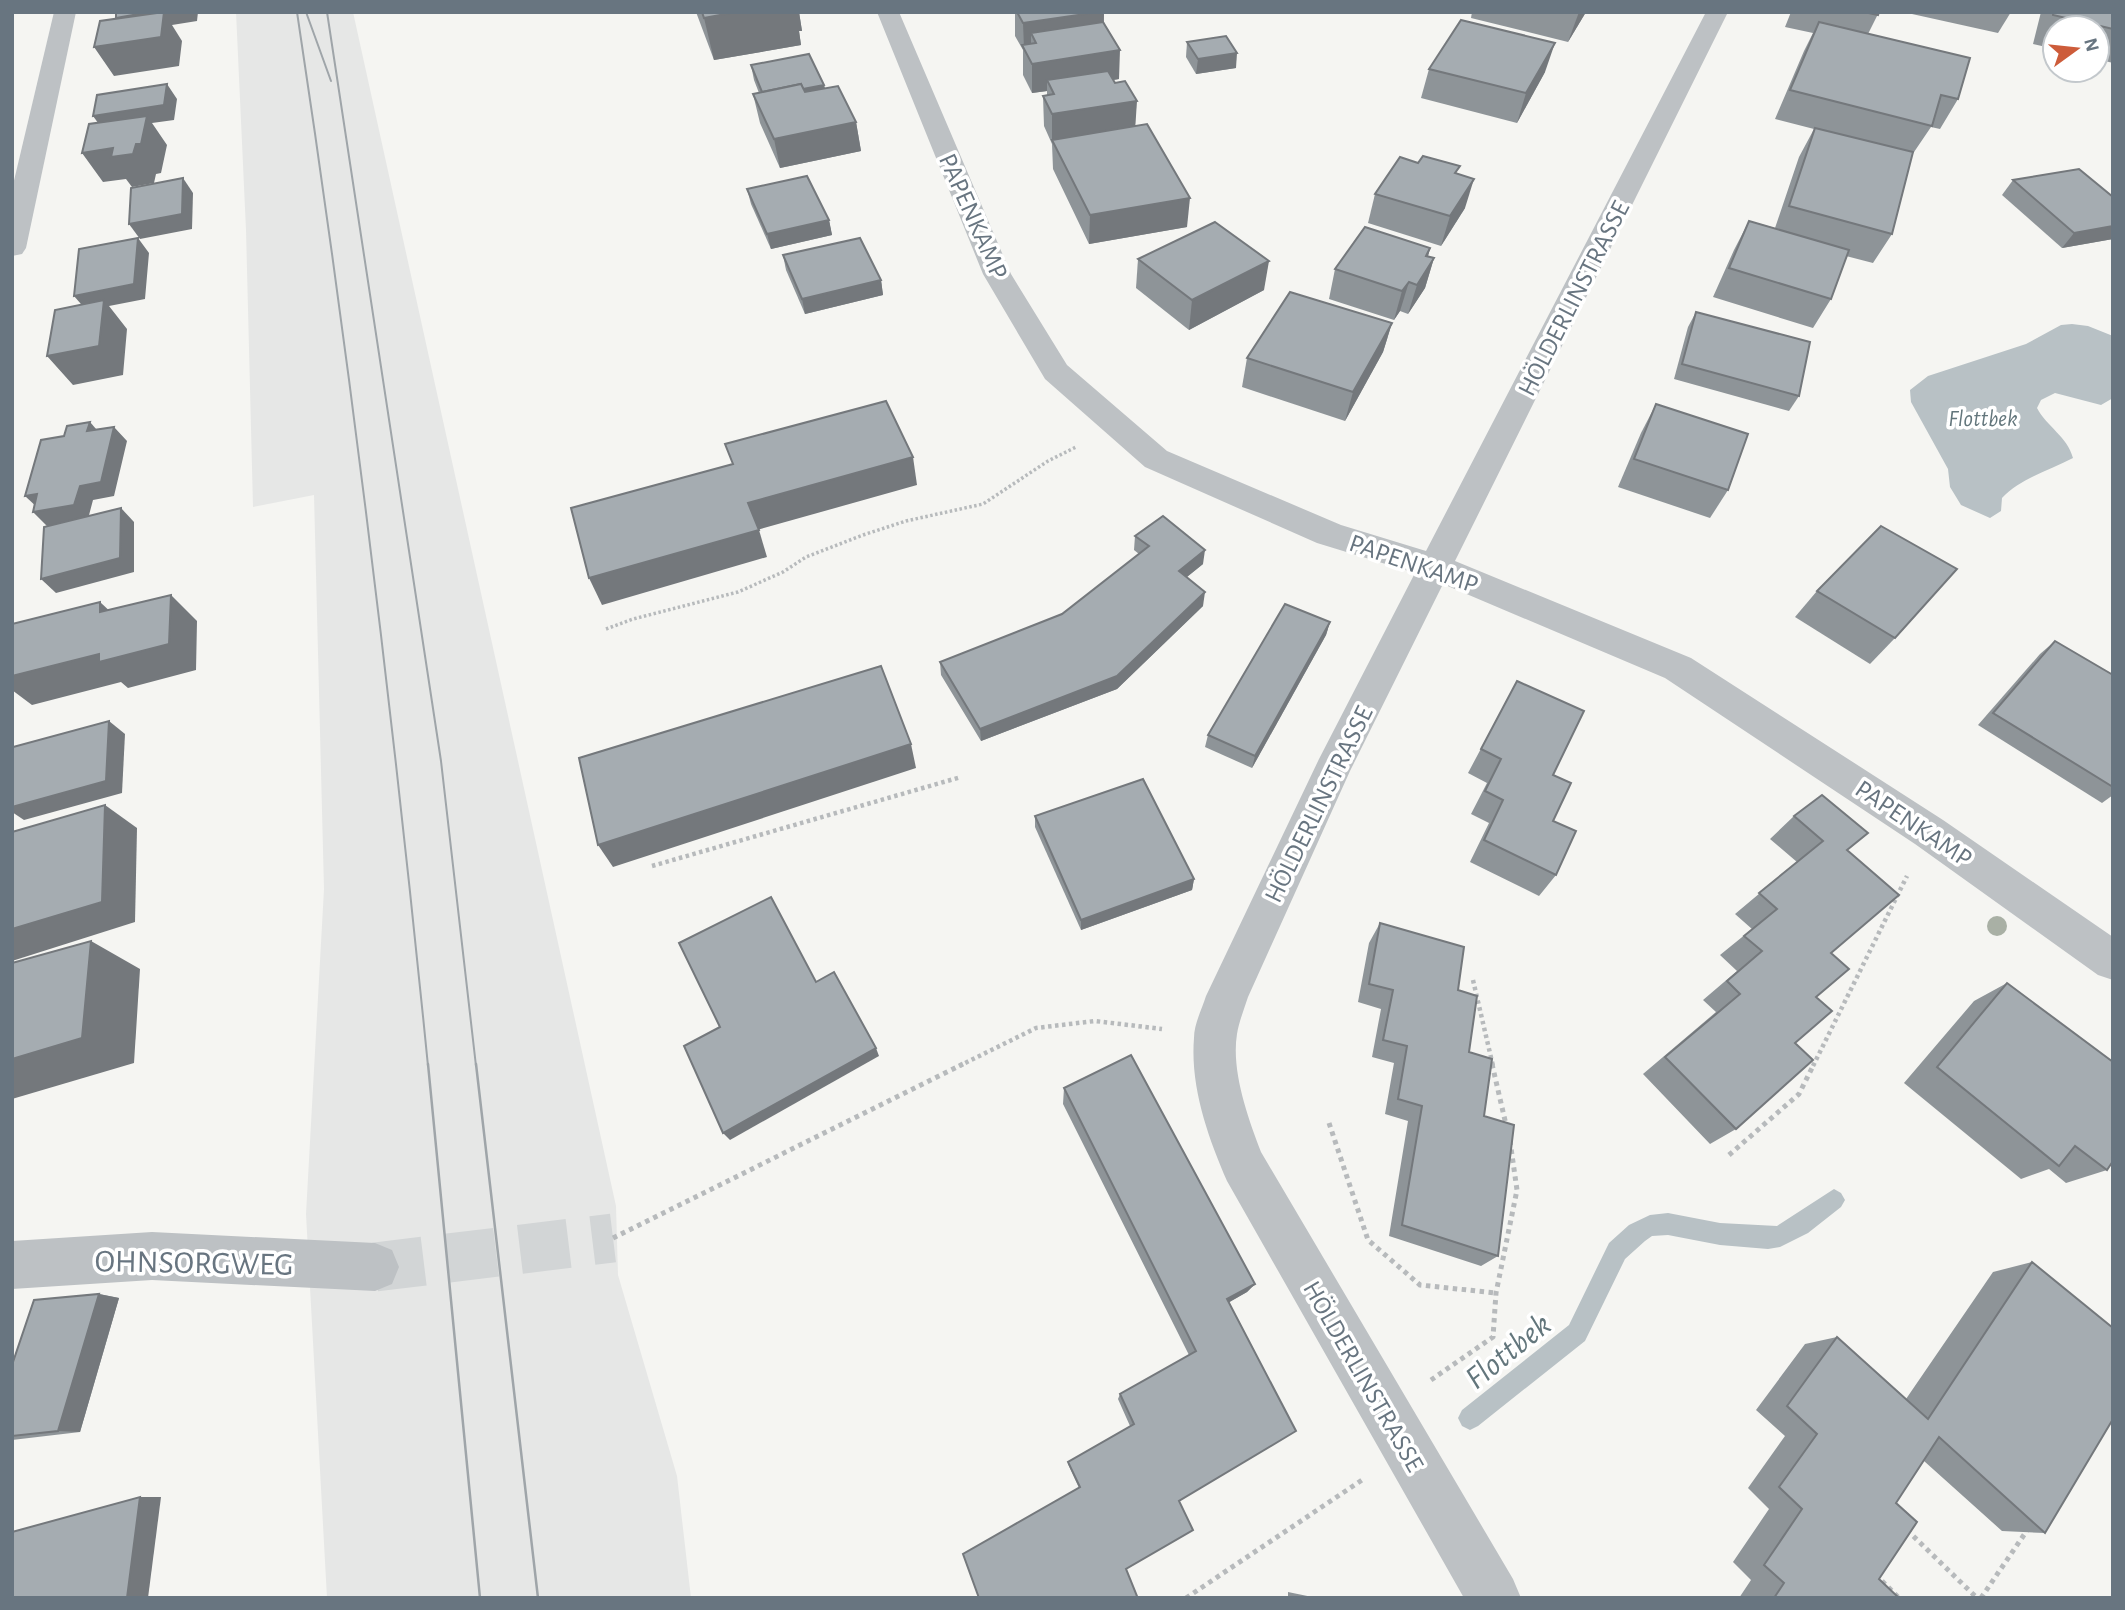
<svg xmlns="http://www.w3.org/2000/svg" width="2125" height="1610" font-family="'Alegreya Sans',sans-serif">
  <rect width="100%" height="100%" fill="#f5f5f2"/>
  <polygon fill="#e6e7e6" points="236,12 353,12 616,1206 618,1275 677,1476 691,1598 327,1598 306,1214 324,889 314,495 253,507 246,230"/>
  <path fill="#b8c1c5" d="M2072 324 2088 326 2113 336V398L2101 405 2055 393 2041 400 2037 408C2047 427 2067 436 2073 458 2048 471 2021 478 2002 498L2001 511 1990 518 1961 505 1950 487 1948 469 1911 402 1910 390 1928 376 2026 344 2061 325Z"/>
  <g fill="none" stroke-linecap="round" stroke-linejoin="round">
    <polygon fill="#b8c1c5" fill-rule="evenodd" points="1834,1189 1841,1193 1845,1200 1841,1207 1808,1233 1780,1247 1768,1249 1720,1245 1668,1235 1652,1236 1645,1241 1625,1259 1585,1341 1478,1426 1470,1430 1462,1426 1458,1418 1462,1410 1569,1325 1609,1243 1629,1225 1650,1215 1668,1213 1720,1223 1777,1226"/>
    <polyline stroke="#d2d5d6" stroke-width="49" stroke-dasharray="49 24" stroke-linecap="butt" points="375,1267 613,1238"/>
    <polyline stroke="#b7babc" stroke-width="3.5" stroke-dasharray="2.5 2.5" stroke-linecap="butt" points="606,629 633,619 738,592 783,572 806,557 863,535 906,521 983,504 1048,461 1076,447"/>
    <g stroke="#b7babc" stroke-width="4.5" stroke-dasharray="3.5 3.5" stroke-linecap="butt">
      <polyline points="652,866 961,777"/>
      <polyline points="1473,980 1493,1066"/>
      <polyline points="959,1066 1036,1028 1095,1021 1162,1029"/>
      <polyline points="1813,1066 1907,876"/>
    </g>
    <g stroke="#b7babc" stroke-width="5" stroke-dasharray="4.5 4.5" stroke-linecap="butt">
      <polyline points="1492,1064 1507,1129"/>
      <polyline points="1329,1123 1368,1240 1420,1285 1496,1293"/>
      <polyline points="1729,1155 1799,1094 1814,1064"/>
      <polyline points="613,1238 963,1064"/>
      <polyline points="1431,1380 1493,1337 1496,1293 1517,1190 1510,1141"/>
      <polyline points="1907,1530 1977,1598"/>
      <polyline points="1882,1581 1899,1598"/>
      <polyline points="1186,1598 1362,1480"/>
      <polyline points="1981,1598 2028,1529"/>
    </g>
    <g fill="#bdc1c4" fill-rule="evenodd">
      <polygon points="54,12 76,12 26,248 22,254 12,256 12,189"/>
      <path d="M877 12H899L1011 274 1067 365 1167 451 1341 525 1426 551 1706 12H1728L1455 561 1691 658 1943 820 2113 937V980L2098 975 1915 844 1665 678 1443 584 1350 771 1248 997C1244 1009 1239 1022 1237 1034 1231 1071 1248 1118 1261 1152L1513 1579 1521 1598H1464L1227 1181C1208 1137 1190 1087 1194 1038 1194 1024 1202 1009 1206 996L1319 759 1415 573 1317 543 1145 467 1045 379 983 274Z"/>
      <polygon points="152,1232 375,1243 392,1250 399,1267 392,1284 375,1291 152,1280 12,1289 12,1241"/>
    </g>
    <g stroke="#9fa5a9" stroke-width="2">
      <path d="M297 12C350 362 393 714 428 1066"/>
      <polyline points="306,12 331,81"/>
      <polyline points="327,12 441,761 476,1066"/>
    </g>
    <g stroke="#9fa5a9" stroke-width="2.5">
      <polyline points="428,1064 480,1598"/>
      <polyline points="476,1064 538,1598"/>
    </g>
  </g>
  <circle fill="#a9b0a5" cx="1997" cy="926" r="10"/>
  <g fill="#8e9498">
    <polygon points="696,12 799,12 802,31 799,31 801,45 714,60"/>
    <polygon points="1015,12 1104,12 1104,22 1119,79 1113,80 1135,126 1187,227 1089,244 1053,169 1052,144 1044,126 1043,96 1047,96 1047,91 1032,93 1023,75 1023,50 1015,36"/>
    <polygon points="1472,12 1586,12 1568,42 1471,18"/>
    <polygon points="1791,12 1879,12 1868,34 1958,99 1940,129 1931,127 1912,155 1892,234 1873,263 1846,256 1831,299 1813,328 1713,297 1734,250 1749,221 1775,228 1799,157 1814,129 1775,119 1804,51 1813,33 1785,27"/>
    <polygon points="1913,12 2011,12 1998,33 1912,14"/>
    <polygon points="2041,12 2113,12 2113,63 2097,59 2097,28 2055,28 2055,49 2033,44"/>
    <polygon points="1187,42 1236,68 1196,74 1186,57"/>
    <polygon points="751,65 824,85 825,88 856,122 861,151 780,168 760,123 753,94 759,93 754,80"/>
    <polygon points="1429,69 1545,72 1517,123 1421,98"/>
    <polygon points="1458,174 1465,208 1441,246 1368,223 1375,194"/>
    <polygon points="2013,180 2113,197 2113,239 2062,248 2002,195"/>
    <polygon points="747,189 829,220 832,235 771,249 751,204"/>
    <polygon points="1430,248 1428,257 1434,258 1425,288 1408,314 1400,311 1394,320 1329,299 1335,269"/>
    <polygon points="783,255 881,280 883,295 805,314 786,270"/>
    <polygon points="1138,259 1264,290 1189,330 1136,288"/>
    <polygon points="1696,312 1799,396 1789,411 1674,379 1688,327"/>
    <polygon points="1392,323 1383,352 1345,421 1242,387 1247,358"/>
    <polygon points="1656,404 1728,490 1710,518 1618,487 1641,433"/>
    <polygon points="1135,536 1203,564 1187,577 1203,606 1117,689 981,741 941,675 940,662 1062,614 1139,554 1134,550"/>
    <polygon points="1817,591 1895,638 1870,664 1795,617"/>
    <polygon points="1330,622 1326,635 1252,768 1205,747 1208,735"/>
    <polygon points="2055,641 2113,675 2113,795 2102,803 1978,725 2040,654"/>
    <polygon points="1517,681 1553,775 1553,821 1556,875 1539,896 1470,862 1489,823 1471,814 1487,783 1468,773"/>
    <polygon points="1035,816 1194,879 1192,890 1081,930 1035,827"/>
    <polygon points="1794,816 1847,851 1831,953 1816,997 1795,1043 1736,1129 1710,1144 1643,1074 1716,1012 1703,1000 1737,971 1720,955 1752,929 1735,914 1797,862 1770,839"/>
    <polygon points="1380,923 1458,990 1469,1052 1484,1116 1498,1256 1481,1266 1389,1236 1408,1121 1385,1114 1394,1063 1372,1057 1381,1009 1358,1002 1369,943"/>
    <polygon points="2007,983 2107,1170 2066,1183 2049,1169 2021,1179 1904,1083 1974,1001"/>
    <polygon points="1064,1088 1255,1284 1247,1292 1229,1302 1296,1431 1079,1488 1068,1464 1068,1462 1130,1426 1118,1399 1120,1394 1189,1355 1063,1104"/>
    <polygon points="2032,1262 2045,1533 2002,1531 1924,1461 1896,1503 1879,1579 1899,1598 1739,1598 1751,1580 1733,1562 1769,1509 1748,1488 1785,1436 1756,1410 1805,1344 1837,1337 1906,1399 1993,1272"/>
    <polygon points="99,1294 119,1298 80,1432 12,1440 12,1365"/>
    <polygon points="1288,1592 1317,1598 1288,1598"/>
  </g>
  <g fill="#74787c">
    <polygon points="150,12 198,12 197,21 172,25 182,41 179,66 114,76 94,47 125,32 116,18"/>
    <polygon points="736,12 799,12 802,31 799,31 801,45 714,60 704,18"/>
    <polygon points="1099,12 1104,12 1103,41 1031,33 1031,51 1024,48 1023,23"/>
    <polygon points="1579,12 1586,12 1568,42"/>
    <polygon points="1555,43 1545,72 1517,123 1526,93"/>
    <polygon points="1120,50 1119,79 1052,90 1047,80 1047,91 1032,93 1032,64"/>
    <polygon points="1237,53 1236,68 1196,74 1198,59"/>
    <polygon points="167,84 177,99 174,120 152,123 167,145 161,173 156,174 154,183 132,187 126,179 103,182 82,153 136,144 104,131 93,116"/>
    <polygon points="824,85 827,100 764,96"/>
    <polygon points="1137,101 1135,131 1052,140 1052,114"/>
    <polygon points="856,122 861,151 780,168 774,139"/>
    <polygon points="183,178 193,193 192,229 140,239 129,224"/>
    <polygon points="1474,179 1465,208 1441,246 1450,216"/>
    <polygon points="1190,198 1187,227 1089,244 1090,215"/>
    <polygon points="829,220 832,235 771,249 767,234"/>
    <polygon points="2113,226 2113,239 2062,248 2074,233"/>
    <polygon points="138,238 149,253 145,299 109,306 127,329 123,375 73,385 47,356 87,311 74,296"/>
    <polygon points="1430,248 1422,277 1434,258 1425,288 1408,314 1426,256"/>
    <polygon points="1269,261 1264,290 1189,330 1192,300"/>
    <polygon points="881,280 883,295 805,314 802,299"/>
    <polygon points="1409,282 1400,311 1394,320 1402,291"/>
    <polygon points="1392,323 1383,352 1345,421 1353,392"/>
    <polygon points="90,422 103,437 87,431"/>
    <polygon points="114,427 127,441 114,496 93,500 88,519 47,526 33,512 80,486"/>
    <polygon points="913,457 917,485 757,530 748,503"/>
    <polygon points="37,494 40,510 25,496"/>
    <polygon points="121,508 134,522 134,572 56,593 41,579"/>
    <polygon points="759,530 767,557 602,605 589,578"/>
    <polygon points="1205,550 1203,564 1178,584 1179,571"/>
    <polygon points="1205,592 1203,606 1117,689 981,741 980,729"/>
    <polygon points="171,595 197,621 196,670 128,688 121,682 32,705 12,690 12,676"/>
    <polygon points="100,602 129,629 100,612"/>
    <polygon points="1330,622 1326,635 1252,768 1255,756"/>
    <polygon points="109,721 125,734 122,793 24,820 12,812 12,807"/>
    <polygon points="911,744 916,768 613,867 598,845"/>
    <polygon points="105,805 137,828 135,922 12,961 12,929"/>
    <polygon points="1194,879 1192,890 1081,930 1081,920"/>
    <polygon points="91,941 140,969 134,1063 12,1099 12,1059"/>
    <polygon points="876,1048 879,1056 730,1140 723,1133"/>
    <polygon points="1255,1284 1247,1292 1221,1307 1227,1299"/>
    <polygon points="99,1294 119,1298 80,1432 58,1431"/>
    <polygon points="140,1497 161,1497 148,1598 127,1598"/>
  </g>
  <g fill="#a5acb1" stroke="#74787c" stroke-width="2">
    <polygon points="116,12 150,12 116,18"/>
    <polygon points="164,12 161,37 94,47 100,21"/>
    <polygon points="702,12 736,12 704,18"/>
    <polygon points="1017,12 1099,12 1023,23"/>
    <polygon points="1864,12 1879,12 1878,15"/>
    <polygon points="2053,12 2113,12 2113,29 2053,15"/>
    <polygon points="1461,20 1555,43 1526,93 1429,69"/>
    <polygon points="1103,22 1120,50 1032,64 1022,45 1036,43 1031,33"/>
    <polygon points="1819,22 1970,58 1958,99 1941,95 1932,126 1790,90"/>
    <polygon points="1226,36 1237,53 1198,59 1187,42"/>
    <polygon points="809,54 824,85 803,89 801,84 762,92 751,65"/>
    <polygon points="1108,71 1115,83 1125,81 1137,101 1052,114 1043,96 1054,94 1047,80"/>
    <polygon points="167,84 164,105 93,116 97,95"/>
    <polygon points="801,84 805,92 838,86 856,122 774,139 753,94"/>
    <polygon points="147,116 141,144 136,144 133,154 111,157 113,148 82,153 89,124"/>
    <polygon points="1147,124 1190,198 1090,215 1052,140"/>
    <polygon points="1815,128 1913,152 1892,234 1789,206"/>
    <polygon points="1423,156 1460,166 1455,173 1474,179 1450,216 1375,194 1400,157 1418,163"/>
    <polygon points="2079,169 2113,197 2113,226 2074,233 2013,180"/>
    <polygon points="807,176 829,220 767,234 747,189"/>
    <polygon points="183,178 182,214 129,224 131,188"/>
    <polygon points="1749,221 1849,250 1831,299 1729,268"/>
    <polygon points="1215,222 1269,261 1192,300 1138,259"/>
    <polygon points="1365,227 1430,248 1426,256 1434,258 1417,285 1409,282 1402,291 1335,269"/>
    <polygon points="138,238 134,284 74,296 79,249"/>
    <polygon points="860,238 881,280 802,299 783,255"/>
    <polygon points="1290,292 1392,323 1353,392 1247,358"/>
    <polygon points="104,300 99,346 47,356 55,310"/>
    <polygon points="1696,312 1810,342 1799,396 1682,364"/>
    <polygon points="886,401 913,457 748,503 759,530 589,578 571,508 733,464 725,444"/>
    <polygon points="1656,404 1748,434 1728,490 1634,459"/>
    <polygon points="90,422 87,431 114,427 101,482 80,486 74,505 33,512 37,494 25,496 41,440 64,436 67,426"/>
    <polygon points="121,508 120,558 41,579 44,527"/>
    <polygon points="1163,516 1205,550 1179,571 1205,592 1117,676 980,729 940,662 1062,614 1149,546 1135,536"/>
    <polygon points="1881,526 1957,569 1895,638 1817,591"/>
    <polygon points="171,595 169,644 99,662 99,654 12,676 12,624 100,602 100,612"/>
    <polygon points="1285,604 1330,622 1255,756 1208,735"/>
    <polygon points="2055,641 2113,675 2113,787 1993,713"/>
    <polygon points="881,666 911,744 598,845 579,758"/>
    <polygon points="1517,681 1584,711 1553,775 1571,783 1553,821 1576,831 1556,875 1484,840 1503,800 1485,791 1501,759 1481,749"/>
    <polygon points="109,721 106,781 12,807 13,747"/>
    <polygon points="1143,779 1194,879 1081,920 1035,816"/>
    <polygon points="1822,795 1868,833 1847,850 1899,895 1831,953 1849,969 1816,997 1832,1011 1795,1043 1813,1060 1736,1129 1665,1057 1740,994 1727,981 1762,951 1744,936 1777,909 1759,893 1823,841 1794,816"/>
    <polygon points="105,805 102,902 12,929 12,832"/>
    <polygon points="771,897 816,982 834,972 876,1048 723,1133 684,1046 720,1027 679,943"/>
    <polygon points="1380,923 1464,947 1458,990 1477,996 1469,1052 1492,1059 1484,1116 1514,1125 1498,1256 1402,1225 1422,1106 1398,1099 1407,1046 1383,1040 1393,990 1369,984"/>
    <polygon points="91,941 82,1038 12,1059 12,963"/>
    <polygon points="2007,983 2113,1062 2113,1161 2107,1170 2075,1146 2059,1166 1937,1067"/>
    <polygon points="1131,1055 1255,1284 1227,1299 1296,1431 1179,1501 1193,1530 1126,1569 1137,1596 1134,1598 979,1598 963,1554 1080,1487 1068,1462 1134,1424 1120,1394 1196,1351 1064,1088"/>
    <polygon points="2032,1262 2113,1328 2113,1419 2045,1533 1939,1437 1896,1503 1917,1522 1879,1579 1899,1598 1774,1598 1784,1583 1764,1565 1802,1509 1779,1487 1817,1434 1787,1406 1837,1337 1928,1419"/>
    <polygon points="99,1294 58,1431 12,1436 12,1365 34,1300"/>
    <polygon points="140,1497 127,1598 12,1598 12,1532"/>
  </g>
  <g text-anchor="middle" stroke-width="7" stroke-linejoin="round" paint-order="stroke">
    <g font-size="23" font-style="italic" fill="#63767c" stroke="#fff">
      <text x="1983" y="426">Flottbek</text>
    </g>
    <g font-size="26" fill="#687580" stroke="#fff">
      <text transform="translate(974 216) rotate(66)" y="9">PAPENKAMP</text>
      <text transform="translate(1573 298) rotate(-63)" y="9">HÖLDERLINSTRASSE</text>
      <text transform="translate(1414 563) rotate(19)" y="9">PAPENKAMP</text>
      <text transform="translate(1318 804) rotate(-64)" y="9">HÖLDERLINSTRASSE</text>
      <text transform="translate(1914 823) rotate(34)" y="9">PAPENKAMP</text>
      <text transform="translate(1364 1376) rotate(60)" y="9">HÖLDERLINSTRASSE</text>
    </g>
    <g font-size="32" fill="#687580" stroke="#fff">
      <text transform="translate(194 1262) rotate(1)" y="11">OHNSORGWEG</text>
    </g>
    <g font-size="33" font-style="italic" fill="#63767c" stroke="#fff">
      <text transform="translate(1507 1350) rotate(-39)" y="12">Flottbek</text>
    </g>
  </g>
  <rect width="2125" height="1610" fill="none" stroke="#687580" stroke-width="28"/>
  <g transform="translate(2076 49) rotate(75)"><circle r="33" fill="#ffffff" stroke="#c3c8cc" stroke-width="2"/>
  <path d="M0-5L12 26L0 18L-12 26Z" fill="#cd5c3a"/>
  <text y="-10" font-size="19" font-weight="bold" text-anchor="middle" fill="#687580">N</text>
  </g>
</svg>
